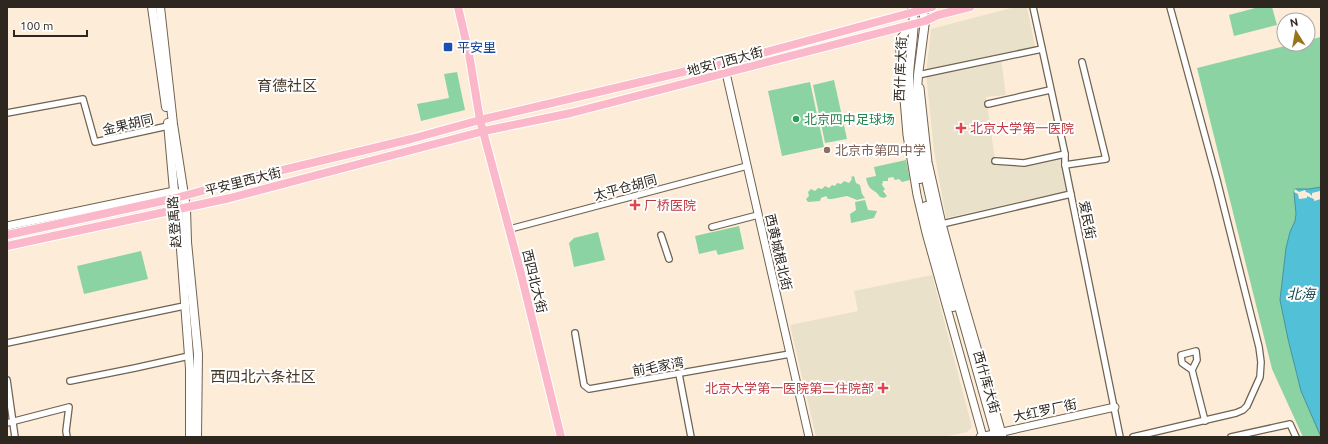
<svg xmlns="http://www.w3.org/2000/svg" width="1328" height="444" font-family="Ubuntu,'Noto Sans SC',sans-serif">
  <rect width="100%" height="100%" fill="#fdedd8"/>
  <g fill="#eae1cb">
    <polygon points="1015,7 1027,7 1036,51 1001,58 1006,95 986,97 996,166 1029,166 1062,159 1068,191 946,218 934,151 926,73 931,29"/>
    <polygon points="932,275 972,427 967,432 944,437 816,437 790,325 858,311 854,291"/>
  </g>
  <g fill="#8bd3a2">
    <polygon points="1259,7 1272,7 1277,25 1234,36 1229,15"/>
    <polygon points="1321,37 1321,437 1303,437 1272,369 1197,68 1293,44 1308,44 1308,40"/>
    <polygon points="457,72 465,110 421,121 417,104 449,98 444,74"/>
    <polygon points="834,80 847,139 825,143 813,85"/>
    <polygon points="810,82 824,147 782,156 768,91"/>
    <path d="M906 160 910 180 902 182 899 179 895 180 893 177 888 178V181H883L882 185 885 189 883 191 887 196 884 198 880 197C875 188 869 193 866 178L876 176 874 167Z"/>
    <polygon points="854,176 856,183 860,185 862,194 865,198 857,200 847,196 832,199 828,199 826,196 821,198 820,201 808,202 806,199 809,196 808,192 811,189 815,191 818,188 822,189 825,186 829,188 832,185 835,186 837,183 841,184 844,181 849,183 852,179 851,177"/>
    <polygon points="865,200 868,210 877,211 874,218 851,223 850,214 856,210 855,202"/>
    <polygon points="739,226 744,249 718,255 716,250 699,254 695,236"/>
    <polygon points="598,232 605,260 574,267 569,243 574,238"/>
    <polygon points="141,251 148,279 84,294 77,266"/>
  </g>
  <polygon fill="#52c1d8" stroke="#4793a0" points="1321,187 1321,437 1301,391 1288,339 1280,300 1286,248 1290,232 1295,221 1296,214 1294,192 1295,189 1309,189"/>
  <polygon fill="#fdedd8" points="1295,189 1299,192 1305,190 1306,192 1309,193 1312,196 1312,193 1320,191 1321,199 1314,201 1314,199 1307,196 1307,198 1299,199 1298,194 1294,192"/>
  <g fill="none" stroke-linecap="round" stroke-linejoin="round">
    <defs>
      <g id="minor">
        <polyline points="1033,7 1065,154 1065,165 1120,437"/>
        <polyline points="918,75 1042,49"/>
        <polyline points="988,104 1050,90"/>
        <polyline points="7,113 83,99 95,142 168,126"/>
        <polyline points="995,161 1024,163 1065,154"/>
        <polyline points="1065,165 1106,159 1082,62"/>
        <polyline points="942,224 1071,194"/>
        <polyline points="712,227 758,215"/>
        <polyline points="510,229 747,166"/>
        <polyline points="661,235 669,259"/>
        <polyline points="575,333 584,385 589,389 790,354"/>
        <polyline points="7,343 184,306"/>
        <polyline points="1192,370 1182,363 1181,355 1196,351 1197,360 1192,370 1205,421"/>
        <polyline points="679,374 691,437"/>
        <polyline points="7,380 15,437"/>
        <polyline points="70,381 135,368 189,356"/>
        <polyline points="7,423 69,407 66,431 67,437"/>
        <polyline points="1133,437 1236,413 1243,410 1247,406 1260,377 1261,362 1259,347 1217,180 1170,7"/>
        <polyline points="1231,437 1290,424 1296,437"/>
      </g>
      <g id="tertiary">
        <polyline points="913,24 899,40 907,135 917,195 926,233 983,437"/>
        <polyline points="715,66 726,73 809,437"/>
        <polyline points="920,88 928,162 942,224 959,286 1003,437"/>
        <polyline points="7,226 174,191 178,193"/>
        <polyline points="980,437 1115,407"/>
      </g>
      <g id="secondary">
        <polyline points="152,7 166,107"/>
        <polyline points="160,7 173,124 186,208 187,242 198,354 197,437"/>
        <path d="M912 7C917 25 909 58 909 78 910 112 914 146 920 179"/>
        <polyline points="922,7 925,21 918,75 916,107 924,170 937,229 996,437"/>
        <polyline points="168,123 174,191 178,209 190,369 190,437"/>
        <polyline points="926,206 953,307"/>
      </g>
      <g id="primary">
        <polyline points="458,7 469,54 480,120 520,270 561,437"/>
        <polyline points="7,235 176,198 245,179 411,139 480,120 687,71 715,66 932,7"/>
        <polyline points="7,246 230,198 484,131 571,113 925,21 938,15 970,7"/>
      </g>
    </defs>
    <use href="#minor" stroke="#706351" stroke-width="8"/>
    <use href="#tertiary" stroke="#706351" stroke-width="9"/>
    <use href="#secondary" stroke="#706351" stroke-width="10"/>
    <use href="#primary" stroke="#fff" stroke-width="10"/>
    <use href="#minor" stroke="#fff" stroke-width="5.5"/>
    <use href="#tertiary" stroke="#fff" stroke-width="7"/>
    <use href="#secondary" stroke="#fff" stroke-width="8"/>
    <use href="#primary" stroke="#fab8ca" stroke-width="8"/>
  </g>
  <rect fill="#1a4fb4" stroke="#fff" stroke-width="1.5" x="443" y="42" width="10" height="10" rx="2"/>
  <circle fill="#2e9e5b" stroke="#fff" stroke-width="1.5" cx="796" cy="119" r="4"/>
  <g fill="#e0444e" stroke="#fff" stroke-width="1.5">
    <path d="M959 122h4v4h4v4h-4v4h-4v-4h-4v-4h4z"/>
    <path d="M633 199h4v4h4v4h-4v4h-4v-4h-4v-4h4z"/>
    <path d="M881 382h4v4h4v4h-4v4h-4v-4h-4v-4h4z"/>
  </g>
  <circle fill="#8d6e63" stroke="#fff" stroke-width="1.5" cx="827" cy="150" r="4"/>
  <g text-anchor="middle" stroke-width="4" stroke-linejoin="round" paint-order="stroke">
    <g font-size="13" fill="#164399" stroke="#fff" text-anchor="start">
      <text x="457" y="52">平安里</text>
    </g>
    <g font-size="13" fill="#2d271f" stroke="#fff">
      <text transform="translate(725 61) rotate(-15)" y="5">地安门西大街</text>
      <text transform="translate(900 69) rotate(-88)" y="5">西什库大街</text>
      <text transform="translate(128 124) rotate(-13)" y="5">金果胡同</text>
      <text transform="translate(243 181) rotate(-14)" y="5">平安里西大街</text>
      <text transform="translate(625 187) rotate(-15)" y="5">太平仓胡同</text>
      <text transform="translate(1088 220) rotate(79)" y="5">爱民街</text>
      <text transform="translate(174 222) rotate(-94)" y="5">赵登禹路</text>
      <text transform="translate(779 252) rotate(77)" y="5">西黄城根北街</text>
      <text transform="translate(535 281) rotate(76)" y="5">西四北大街</text>
      <text transform="translate(658 366) rotate(-10)" y="5">前毛家湾</text>
      <text transform="translate(987 382) rotate(74)" y="5">西什库大街</text>
      <text transform="translate(1045 410) rotate(-12)" y="5">大红罗厂街</text>
    </g>
    <g font-size="13" fill="#27864d" stroke="#fff" text-anchor="start">
      <text x="804" y="124">北京四中足球场</text>
    </g>
    <g font-size="13" fill="#be3a42" stroke="#fff" text-anchor="start">
      <text x="970" y="133">北京大学第一医院</text>
      <text x="644" y="210">厂桥医院</text>
      <text x="874" y="393" text-anchor="end">北京大学第一医院第二住院部</text>
    </g>
    <g font-size="13" fill="#785e54" stroke="#fff" text-anchor="start">
      <text x="835" y="155">北京市第四中学</text>
    </g>
    <g font-size="14" font-style="italic" fill="#184953" stroke="#fff">
      <text x="1301" y="299">北海</text>
    </g>
    <g font-size="15" fill="#463929" stroke="#fff">
      <text x="287" y="91">育德社区</text>
      <text x="263" y="382">西四北六条社区</text>
    </g>
  </g>
  <rect width="1328" height="444" fill="none" stroke="#2d271f" stroke-width="16"/>
  <g transform="translate(1296 32) rotate(349)"><circle r="19" fill="#ffffff" stroke="#aba9a5"/>
  <path d="M0-3L7 15L0 10L-7 15Z" fill="#95741c"/>
  <text y="-6" font-size="11" font-weight="bold" text-anchor="middle" fill="#2d271f">N</text>
  </g>
  <path d="M14 30v6h73v-6" fill="none" stroke="#2d271f" stroke-width="2"/>
  <text x="20" y="30" font-size="12" fill="#2d271f" stroke="#ffffff" stroke-width="3" paint-order="stroke">100 m</text>
</svg>
